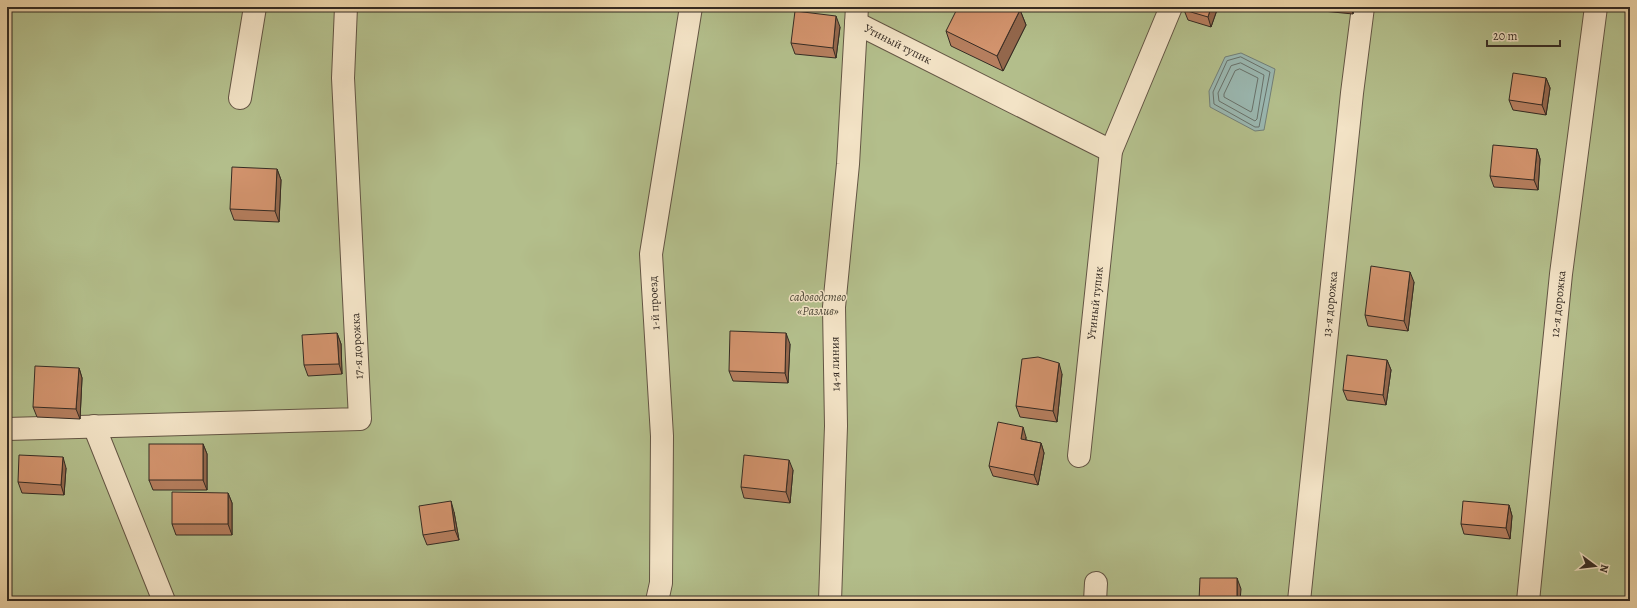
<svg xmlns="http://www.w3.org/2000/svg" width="1637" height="608" font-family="Alegreya,serif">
  <rect width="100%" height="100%" fill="#ecd4a8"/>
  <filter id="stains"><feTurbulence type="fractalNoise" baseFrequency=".005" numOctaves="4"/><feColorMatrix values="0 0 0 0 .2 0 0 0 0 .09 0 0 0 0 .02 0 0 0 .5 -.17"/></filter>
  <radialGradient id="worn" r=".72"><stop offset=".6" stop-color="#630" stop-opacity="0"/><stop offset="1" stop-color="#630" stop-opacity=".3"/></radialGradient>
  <rect fill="#b3be8b" stroke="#747457" x="7" y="7" width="1623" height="594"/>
  <polygon fill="#9ab7b0" stroke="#727f78" points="1241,53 1275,69 1264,130 1255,131 1210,107 1209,91 1225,57"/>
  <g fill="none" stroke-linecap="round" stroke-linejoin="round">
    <g stroke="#68716a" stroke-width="1">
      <polygon points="1241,57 1270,72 1259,127 1255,127 1214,104 1213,92 1227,61"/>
      <polygon points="1241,63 1264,75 1257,119 1255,121 1219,101 1218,93 1231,66"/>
      <polygon points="1240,69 1258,78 1252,110 1251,112 1224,97 1224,94 1235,71"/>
    </g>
    <defs>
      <g id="minor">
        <polyline points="856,23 1111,151"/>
        <polyline points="240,98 255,7"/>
        <polyline points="94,426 164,601"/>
        <polyline points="7,429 360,419 343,78 346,7"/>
        <polyline points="1079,456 1111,151 1171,7"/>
        <polyline points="657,601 661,583 662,436 651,254 691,7"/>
        <polyline points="830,601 836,426 834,307 848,164 857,7"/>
        <polyline points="1095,601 1096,583"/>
        <polyline points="1299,601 1352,93 1363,7"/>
        <polyline points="1528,601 1561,274 1596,7"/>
      </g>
    </defs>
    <use href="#minor" stroke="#635544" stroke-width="24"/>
    <use href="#minor" stroke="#f3e3c6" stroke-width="22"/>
  </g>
  <g fill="#b57e5e" stroke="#352b23">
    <polygon points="1185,7 1218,7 1211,27 1188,20 1184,10"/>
    <polygon points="1312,7 1354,7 1353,14 1313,10"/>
    <polygon points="1020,10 1026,25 1003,71 951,46 946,31"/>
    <polygon points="840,27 836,58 795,54 791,43"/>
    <polygon points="1546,78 1550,88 1546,115 1513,110 1509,100"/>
    <polygon points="1537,149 1540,159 1538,190 1494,187 1490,176"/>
    <polygon points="277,169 281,180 279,222 234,220 230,209"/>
    <polygon points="1414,282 1408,331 1368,326 1365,315"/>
    <polygon points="337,333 341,344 342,374 308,376 304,365"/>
    <polygon points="790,344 788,383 733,381 729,371"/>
    <polygon points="1387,360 1391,370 1386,405 1347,400 1343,390"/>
    <polygon points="79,368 82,378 80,419 37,417 33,407"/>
    <polygon points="1062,374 1057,422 1020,417 1016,406"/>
    <polygon points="1026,437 1026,440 1041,443 1044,453 1038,485 993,476 989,466"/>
    <polygon points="203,444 207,454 207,490 153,490 149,480"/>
    <polygon points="66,468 64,495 22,493 18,482"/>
    <polygon points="793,470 790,503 744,498 741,487"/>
    <polygon points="228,493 232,503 232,535 176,535 172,524"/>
    <polygon points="1509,505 1512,516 1510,539 1464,534 1461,524"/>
    <polygon points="454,512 459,540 427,545 423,535"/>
  </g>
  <g fill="#93674c" stroke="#352b23">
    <polygon points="1211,7 1218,7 1211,27 1208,17"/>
    <polygon points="1351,7 1354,7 1353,14"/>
    <polygon points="1020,10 1026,25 1003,71 997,56"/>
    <polygon points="836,16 840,27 836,58 833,48"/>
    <polygon points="1546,78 1550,88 1546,115 1542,105"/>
    <polygon points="1537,149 1540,159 1538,190 1534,180"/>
    <polygon points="277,169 281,180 279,222 275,211"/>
    <polygon points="1410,272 1414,282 1408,331 1404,321"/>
    <polygon points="337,333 341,344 342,374 339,364"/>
    <polygon points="786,333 790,344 788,383 785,373"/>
    <polygon points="1387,360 1391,370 1386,405 1383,395"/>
    <polygon points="1059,363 1062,374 1057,422 1053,411"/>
    <polygon points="79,368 82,378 80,419 76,409"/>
    <polygon points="1023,427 1026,437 1024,449 1021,439"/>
    <polygon points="1041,443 1044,453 1038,485 1034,475"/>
    <polygon points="203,444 207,454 207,490 203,480"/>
    <polygon points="63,457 66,468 64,495 61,485"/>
    <polygon points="789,460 793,470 790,503 786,492"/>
    <polygon points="228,493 232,503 232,535 228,524"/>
    <polygon points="451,501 454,512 459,540 455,530"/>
    <polygon points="1509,505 1512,516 1510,539 1506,528"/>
    <polygon points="1237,578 1241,589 1240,601 1237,601"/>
  </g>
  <g fill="#d2936d" stroke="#352b23">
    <polygon points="958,7 1014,7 1020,10 997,56 946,31"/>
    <polygon points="1185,7 1211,7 1208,17 1184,10"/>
    <polygon points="795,11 836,16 833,48 791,43"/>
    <polygon points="1513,73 1546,78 1542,105 1509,100"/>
    <polygon points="1493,145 1537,149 1534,180 1490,176"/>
    <polygon points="232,167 277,169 275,211 230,209"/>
    <polygon points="1371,266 1410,272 1404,321 1365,315"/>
    <polygon points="730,331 786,333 785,373 729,371"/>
    <polygon points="337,333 339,364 304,365 302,335"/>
    <polygon points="1347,355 1387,360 1383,395 1343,390"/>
    <polygon points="1038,357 1059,363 1053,411 1016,406 1022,359"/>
    <polygon points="35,366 79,368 76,409 33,407"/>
    <polygon points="998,422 1023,427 1021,439 1041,443 1034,475 989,466"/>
    <rect x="149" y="444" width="54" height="36"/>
    <polygon points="19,455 63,457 61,485 18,482"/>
    <polygon points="744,455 789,460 786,492 741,487"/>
    <polygon points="172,492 228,493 228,524 172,524"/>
    <polygon points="451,501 455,530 423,535 419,506"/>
    <polygon points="1463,501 1509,505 1506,528 1461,524"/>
    <polygon points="1200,578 1237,578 1237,601 1199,601"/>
    <polygon points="1629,584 1630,584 1630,601"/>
    <rect x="549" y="600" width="17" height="1"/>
  </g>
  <g text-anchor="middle" stroke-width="3" stroke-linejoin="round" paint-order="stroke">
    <g font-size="12" fill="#352b23" stroke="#f3e3c6">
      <text transform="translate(898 44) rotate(27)" y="4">Утиный тупик</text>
      <text transform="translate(654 303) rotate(-93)" y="4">1-й проезд</text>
      <text transform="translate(1095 303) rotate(-84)" y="4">Утиный тупик</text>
      <text transform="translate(1330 304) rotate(-84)" y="4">13-я дорожка</text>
      <text transform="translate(1558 304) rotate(-84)" y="4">12-я дорожка</text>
      <text transform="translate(357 346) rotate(-93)" y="4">17-я дорожка</text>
      <text transform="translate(835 364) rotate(-91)" y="4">14-я линия</text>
    </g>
    <g font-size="12" font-style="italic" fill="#4e4838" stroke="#f3e3c6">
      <text x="818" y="301">садоводство<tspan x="818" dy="14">«Разлив»</tspan></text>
    </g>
  </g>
  <rect width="1637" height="608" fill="none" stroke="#ecd4a8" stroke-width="24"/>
  <rect x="8" y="8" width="1621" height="592" fill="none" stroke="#352b23" stroke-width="2"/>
  <rect x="12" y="12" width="1613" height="584" fill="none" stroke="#352b23"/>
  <g transform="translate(1595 566) rotate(105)" stroke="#f3e3c6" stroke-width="3" paint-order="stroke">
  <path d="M0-3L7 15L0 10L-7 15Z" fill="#352b23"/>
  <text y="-6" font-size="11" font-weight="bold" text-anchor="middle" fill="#352b23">N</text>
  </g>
  <path d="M1487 40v6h73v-6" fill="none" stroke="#352b23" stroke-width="2"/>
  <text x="1493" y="40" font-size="12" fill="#352b23" stroke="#f3e3c6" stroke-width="3" paint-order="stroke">20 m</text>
  <rect width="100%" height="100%" filter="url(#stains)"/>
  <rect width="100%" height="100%" fill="url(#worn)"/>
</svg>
